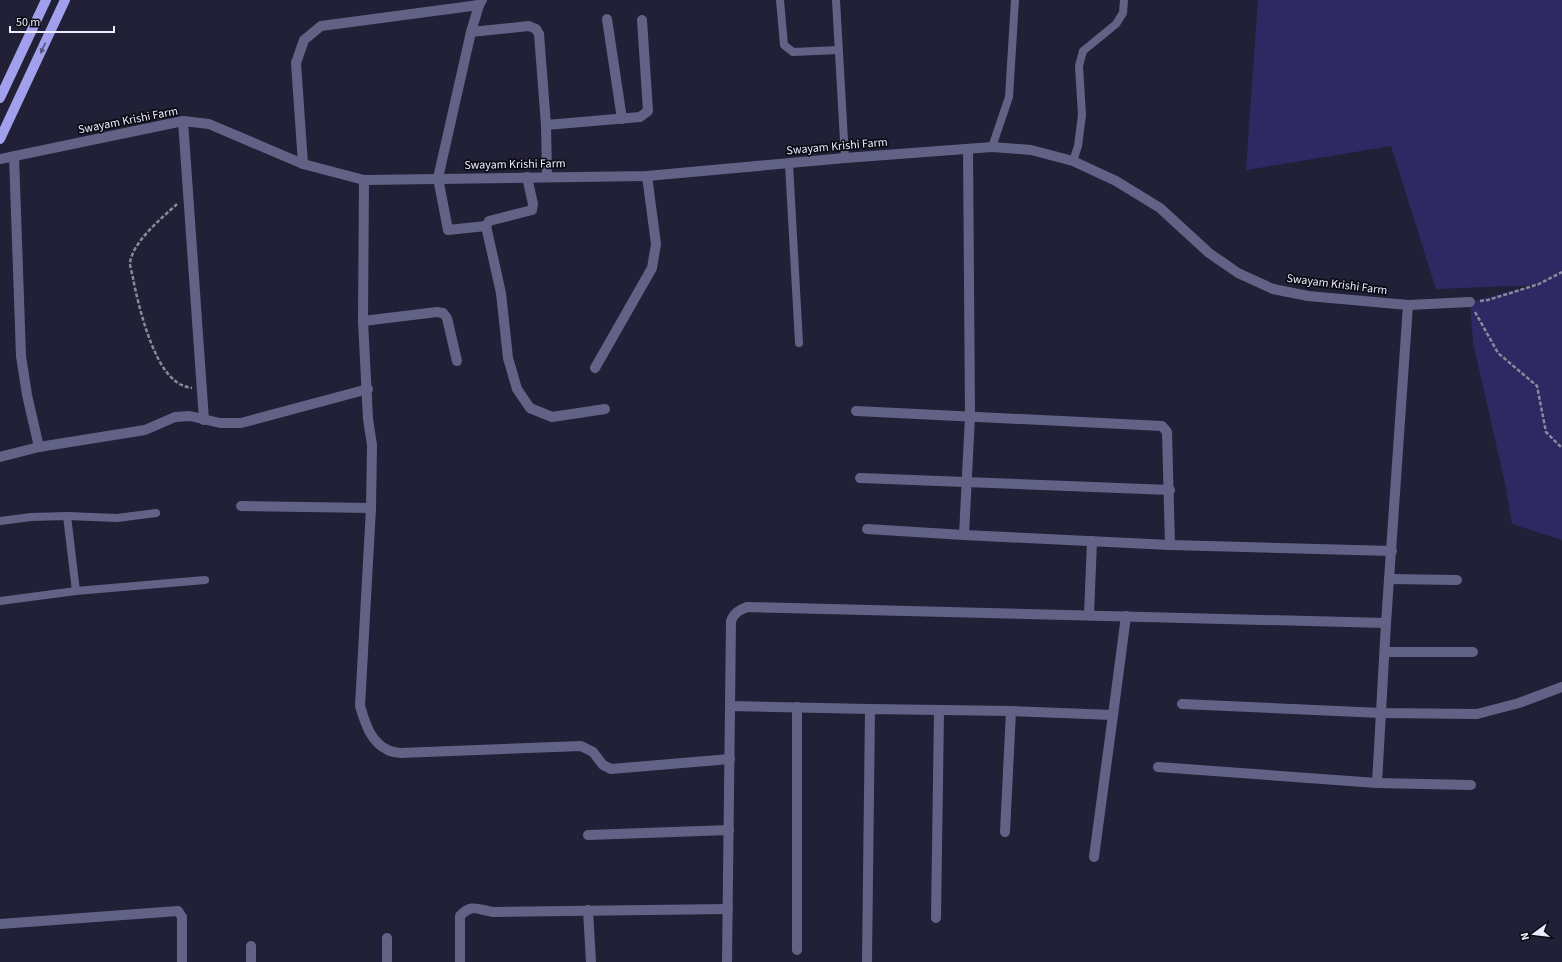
<svg xmlns="http://www.w3.org/2000/svg" width="1562" height="962" font-family="'Source Sans 3',sans-serif">
  <rect width="100%" height="100%" fill="#212036"/>
  <polygon fill="#2f2863" points="1258,0 1562,0 1562,272 1554,277 1562,273 1562,540 1512,524 1505,483 1473,343 1470,302 1536,285 1436,289 1391,146 1246,170"/>
  <g fill="none" stroke-linecap="round" stroke-linejoin="round">
    <g stroke="#8a899c" stroke-width="2.5" stroke-dasharray="4 2" stroke-linecap="butt">
      <path d="M177 204C161 219 133 241 130 263 130 267 132 273 133 278 138 305 152 361 173 379 178 384 185 387 192 388"/>
      <polyline points="1480,301 1488,300 1539,284 1562,272"/>
      <polyline points="1475,312 1498,353 1537,386 1546,432 1562,448"/>
    </g>
    <g stroke="#626287" stroke-width="8">
      <polyline points="780,0 784,45 793,52 838,50"/>
      <polyline points="836,0 845,158"/>
      <polyline points="992,147 1009,97 1015,0"/>
      <polyline points="1073,161 1078,146 1082,115 1079,66 1083,51 1116,24 1123,13 1124,0"/>
      <polyline points="789,164 799,343"/>
      <polyline points="67,516 76,591"/>
      <polyline points="0,521 31,517 67,516 117,518 156,513"/>
      <polyline points="0,601 76,591 205,580"/>
    </g>
    <g stroke="#626287" stroke-width="10">
      <polyline points="482,0 479,5 471,32 438,178 448,230 486,226"/>
      <polyline points="607,19 622,119"/>
      <polyline points="471,32 529,26 536,29 539,34 546,125 547,176"/>
      <polyline points="183,121 204,420"/>
      <polyline points="546,125 640,117 648,111 642,20"/>
      <polyline points="968,149 970,416 964,535 1170,545 1392,551"/>
      <polyline points="14,156 21,356 27,395 39,447"/>
      <polyline points="0,159 183,121 209,124 303,164 364,180 647,176 845,158 992,147 1031,150 1073,161 1116,181 1160,208 1209,253 1238,273 1273,289 1308,296 1408,305 1470,302"/>
      <polyline points="303,164 296,63 304,40 321,26 479,5"/>
      <polyline points="527,177 533,204 532,210 489,221 486,226 501,293 508,358 517,389 530,408 552,417 605,409"/>
      <path d="M364 180 363 321 368 419 372 445 371 508 360 706C365 722 370 742 388 750 391 752 396 752 400 753L581 746 593 752 603 765 611 769 730 759"/>
      <polyline points="363,321 437,312 443,313 447,318 457,361"/>
      <polyline points="595,368 652,268 656,244 647,176"/>
      <polyline points="856,411 1162,426 1167,432 1170,545"/>
      <polyline points="0,457 39,447 145,430 175,417 190,416 220,423 241,423 368,389"/>
      <polyline points="860,478 1170,490"/>
      <polyline points="241,506 371,508"/>
      <polyline points="867,529 964,535"/>
      <polyline points="1389,579 1457,580"/>
      <polyline points="1089,615 1092,541"/>
      <polyline points="1385,652 1473,652"/>
      <polyline points="1182,704 1381,713 1477,714 1519,703 1562,687"/>
      <polyline points="731,706 870,709"/>
      <polyline points="1158,767 1377,783 1471,785"/>
      <polyline points="1377,783 1386,623"/>
      <polyline points="1005,832 1011,711"/>
      <polyline points="588,835 729,830"/>
      <polyline points="1094,857 1113,715"/>
      <polyline points="588,910 591,962"/>
      <polyline points="936,918 939,710"/>
      <polyline points="0,924 178,911 182,917 182,962"/>
      <polyline points="251,946 251,962"/>
      <polyline points="797,950 797,707"/>
      <polyline points="387,962 387,938"/>
      <path d="M460 962V916C472 903 478 910 493 912L728 909"/>
      <path d="M727 962 731 621C734 613 739 610 747 607L1386 623 1408 305"/>
      <polyline points="867,962 870,709 1011,711 1113,715 1126,616"/>
    </g>
    <g stroke="#a2a0ed" stroke-width="10">
      <polyline points="0,98 46,0"/>
      <polyline points="0,139 65,0"/>
    </g>
  </g>
  <defs><path id="oneway-solid" d="M-6-.8H1V-3.2L6.5 0L1 3.2V.8H-6Z"/></defs>
  <use fill="#565681" href="#oneway-solid" transform="translate(43 48) rotate(115)"/>
  <g text-anchor="middle" stroke-width="3.5" stroke-linejoin="round" paint-order="stroke">
    <g font-size="12" fill="#ececfc" stroke="#0b0b15">
      <text transform="translate(128 120) rotate(-11)" y="4">Swayam Krishi Farm</text>
      <text transform="translate(837 146) rotate(-5)" y="4">Swayam Krishi Farm</text>
      <text transform="translate(515 164) rotate(-1)" y="4">Swayam Krishi Farm</text>
      <text transform="translate(1337 284) rotate(7)" y="4">Swayam Krishi Farm</text>
    </g>
  </g>
  <g transform="translate(1534 934) rotate(255)" stroke="#0b0b15" stroke-width="3" paint-order="stroke">
  <path d="M0-3L7 15L0 10L-7 15Z" fill="#ececfc"/>
  <text y="-6" font-size="11" font-weight="bold" text-anchor="middle" fill="#ececfc">N</text>
  </g>
  <path d="M10 26v6h104v-6" fill="none" stroke="#ececfc" stroke-width="2"/>
  <text x="16" y="26" font-size="12" fill="#ececfc" stroke="#0b0b15" stroke-width="3" paint-order="stroke">50 m</text>
</svg>
